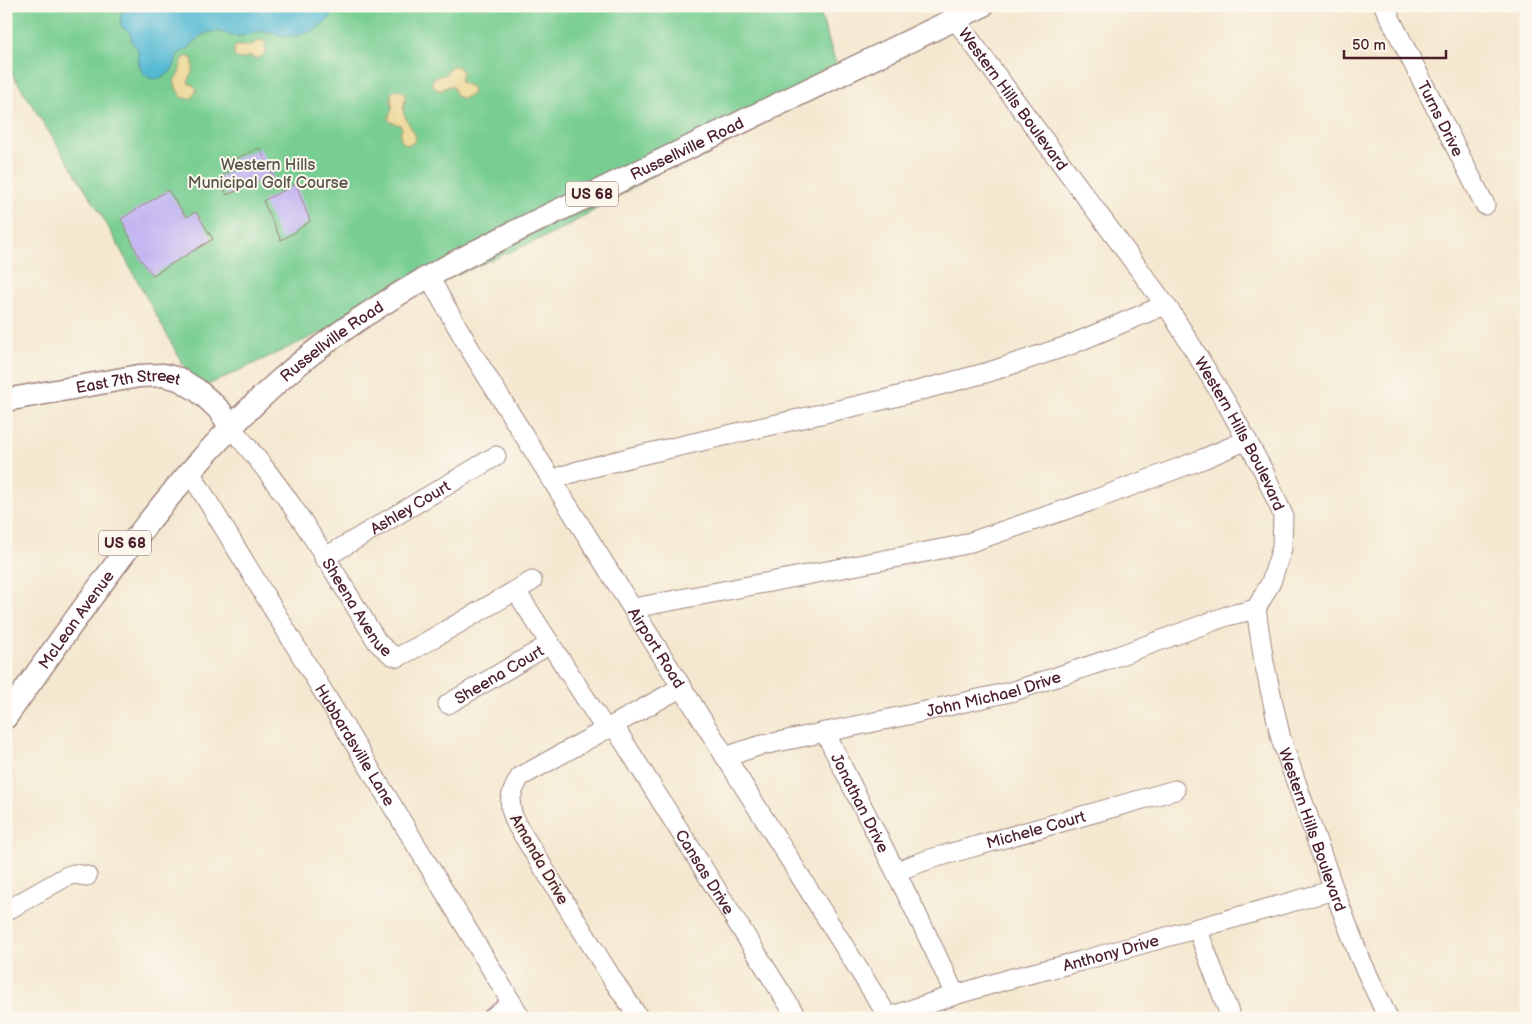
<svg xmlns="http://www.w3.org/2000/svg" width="1532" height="1024" font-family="'Balsamiq Sans',sans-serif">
  <rect width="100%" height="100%" fill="#fbf7ec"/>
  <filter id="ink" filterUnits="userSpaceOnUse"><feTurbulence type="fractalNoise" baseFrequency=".02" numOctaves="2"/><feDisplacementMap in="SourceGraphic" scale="10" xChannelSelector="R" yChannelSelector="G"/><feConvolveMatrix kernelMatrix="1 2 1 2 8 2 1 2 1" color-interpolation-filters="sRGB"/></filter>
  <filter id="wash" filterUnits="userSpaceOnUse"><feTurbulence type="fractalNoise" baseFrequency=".0096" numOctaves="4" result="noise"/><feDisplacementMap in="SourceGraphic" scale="20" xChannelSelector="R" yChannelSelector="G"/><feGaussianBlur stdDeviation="1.12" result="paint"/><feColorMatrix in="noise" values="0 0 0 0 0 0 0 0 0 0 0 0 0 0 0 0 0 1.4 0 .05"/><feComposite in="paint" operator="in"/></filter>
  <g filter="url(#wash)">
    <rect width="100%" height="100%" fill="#f4e8d0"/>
    <polygon fill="#78ce92" stroke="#61765e" points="6,6 818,6 837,67 557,232 346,321 197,390 101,214 6,64"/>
    <g fill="#eeda9e" stroke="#9c7c64">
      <path d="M260 40 266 43 265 54 256 59 250 56C244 59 239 61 234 55V49L236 46H250Z"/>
      <path d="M188 56 193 60V69L188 83 193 85 197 89 192 98H183C180 94 176 89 175 84 173 78 177 78 179 73 182 65 179 60 188 56Z"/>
      <path d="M456 66 461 69 462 74 460 81C464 85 469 84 473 89L472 94 463 99 456 96 453 87 449 86 442 90H437L432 84V81L437 76 445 75 451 67Z"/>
      <path d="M395 90H400L405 93C406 100 404 103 403 109 402 113 413 132 416 136L414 142 409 145C399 142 399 136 402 128L400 125 389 121C388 115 391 114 392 109 393 103 389 100 392 92Z"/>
    </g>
    <path fill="#55bad3" stroke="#506c7f" d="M128 6H336C331 26 303 38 283 36 277 36 271 31 265 31 254 31 245 37 234 36 226 35 220 30 211 32 198 35 198 39 190 47 186 50 181 52 177 55 176 82 136 93 138 50L131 41C132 32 127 31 121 26 120 18 120 11 128 6Z"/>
    <g id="blocks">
      <g fill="#c3b6f1">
        <polygon points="260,148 274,179 262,184 259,181 227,195 219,177 238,168 234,159"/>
        <polygon points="296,184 310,221 292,234 281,240 263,201"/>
        <polygon points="168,190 186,217 196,212 213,239 153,275 140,259 121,219"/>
      </g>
    </g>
  </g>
  <g filter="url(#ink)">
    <use href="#blocks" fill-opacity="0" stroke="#9f847e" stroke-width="1"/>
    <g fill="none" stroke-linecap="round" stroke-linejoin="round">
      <defs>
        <g id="minor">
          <path id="s1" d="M1384 6 1485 205"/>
          <path id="s2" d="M955 19 1172 314 1227 404 1264 472 1283 515 1282 548 1271 582 1256 609 1264 662 1281 739 1334 890 1359 956 1388 1018"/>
          <path id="s3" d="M429 276 439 295 473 354 889 1018"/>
          <path id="s4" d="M230 427C289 491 332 569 378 643L392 655 398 657 421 645 532 581"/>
          <path id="s5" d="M190 472 521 1018"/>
          <polyline points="551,480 578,471 636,456 891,398 989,372 1070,345 1165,305"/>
          <path id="s6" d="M324 558 496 456"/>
          <polyline points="516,591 606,730"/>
          <polyline points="634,608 962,545 1091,501 1203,459 1247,440"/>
          <path id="s7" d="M448 704 550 644"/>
          <path id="s8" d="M614 726 797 1018"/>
          <path id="s9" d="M825 732C868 820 915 905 955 995"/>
          <path id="s10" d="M725 757 758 746 908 715 1014 691 1104 661 1227 616 1256 609"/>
          <path id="s11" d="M897 871 930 859 1175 790"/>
          <polyline points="6,911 67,876 74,874 87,876"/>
          <polyline points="1197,928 1231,1018"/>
          <path id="s12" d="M889 1017 955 995 1009 979 1081 961 1334 890"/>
          <polyline points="492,1018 512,1003"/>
          <path d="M639 1018 613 980 518 827C507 805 508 798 520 777L682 687"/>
        </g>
        <g id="major">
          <path id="s13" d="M6 400 139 376 163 375 179 379 197 390 211 402 221 412 230 427"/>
          <path id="s14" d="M6 717C89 600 171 478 279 381 374 296 489 244 603 189 729 127 856 67 982 6"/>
        </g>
      </defs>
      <use href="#minor" stroke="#9f847e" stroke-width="21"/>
      <use href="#major" stroke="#9f847e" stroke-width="25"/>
      <use href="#minor" stroke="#fff" stroke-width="19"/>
      <use href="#major" stroke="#fff" stroke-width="22"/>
    </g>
  </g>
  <g text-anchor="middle" stroke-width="4" stroke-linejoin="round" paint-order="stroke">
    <g fill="#fbf7ec" stroke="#7f6065" stroke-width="1">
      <rect x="566" y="181.5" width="52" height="25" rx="4"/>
      <rect x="99" y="530.5" width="52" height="25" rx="4"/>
    </g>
    <g font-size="15" font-weight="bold" fill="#4a1f2b">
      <text x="592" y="199">US 68</text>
      <text x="125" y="548">US 68</text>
    </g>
    <g font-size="16" fill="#4a1f2b" stroke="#fbf7ec">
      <text dy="6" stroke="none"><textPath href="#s2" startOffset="99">Western Hills Boulevard</textPath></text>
      <text dy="6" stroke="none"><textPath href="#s1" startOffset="126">Turns Drive</textPath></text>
      <text dy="6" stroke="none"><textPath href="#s14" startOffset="905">Russellville Road</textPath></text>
      <text dy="6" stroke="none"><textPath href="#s14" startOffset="500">Russellville Road</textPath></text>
      <text dy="6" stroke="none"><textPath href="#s13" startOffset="124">East 7th Street</textPath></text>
      <text dy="6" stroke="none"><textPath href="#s2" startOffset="504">Western Hills Boulevard</textPath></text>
      <text dy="6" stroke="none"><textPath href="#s6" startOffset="100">Ashley Court</textPath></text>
      <text dy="6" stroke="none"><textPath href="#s4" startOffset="221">Sheena Avenue</textPath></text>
      <text dy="6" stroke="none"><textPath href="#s14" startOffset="120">McLean Avenue</textPath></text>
      <text dy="6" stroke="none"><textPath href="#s3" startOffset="436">Airport Road</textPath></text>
      <text dy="6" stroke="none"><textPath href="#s7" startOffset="59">Sheena Court</textPath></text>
      <text dy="6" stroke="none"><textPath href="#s10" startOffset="276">John Michael Drive</textPath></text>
      <text dy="6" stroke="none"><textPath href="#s5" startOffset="319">Hubbardsville Lane</textPath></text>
      <text dy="6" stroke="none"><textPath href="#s9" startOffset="79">Jonathan Drive</textPath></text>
      <text dy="6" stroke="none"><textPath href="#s11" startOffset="145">Michele Court</textPath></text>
      <text dy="6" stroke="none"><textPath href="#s2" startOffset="924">Western Hills Boulevard</textPath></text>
      <text transform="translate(540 859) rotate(60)" y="6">Amanda Drive</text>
      <text dy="6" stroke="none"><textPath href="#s8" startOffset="172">Cansas Drive</textPath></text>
      <text dy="6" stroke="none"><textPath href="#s12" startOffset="231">Anthony Drive</textPath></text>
    </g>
    <g font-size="16" fill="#58544a" stroke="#fbf7ec">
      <text x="268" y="170">Western Hills<tspan x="268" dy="18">Municipal Golf Course</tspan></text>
    </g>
  </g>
  <rect width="1532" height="1024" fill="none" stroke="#fbf7ec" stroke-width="25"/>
  <path d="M1344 50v8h102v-8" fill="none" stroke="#4a1f2b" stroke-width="2.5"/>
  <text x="1352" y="50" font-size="15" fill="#4a1f2b" stroke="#fbf7ec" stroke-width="4" paint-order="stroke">50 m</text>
</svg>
